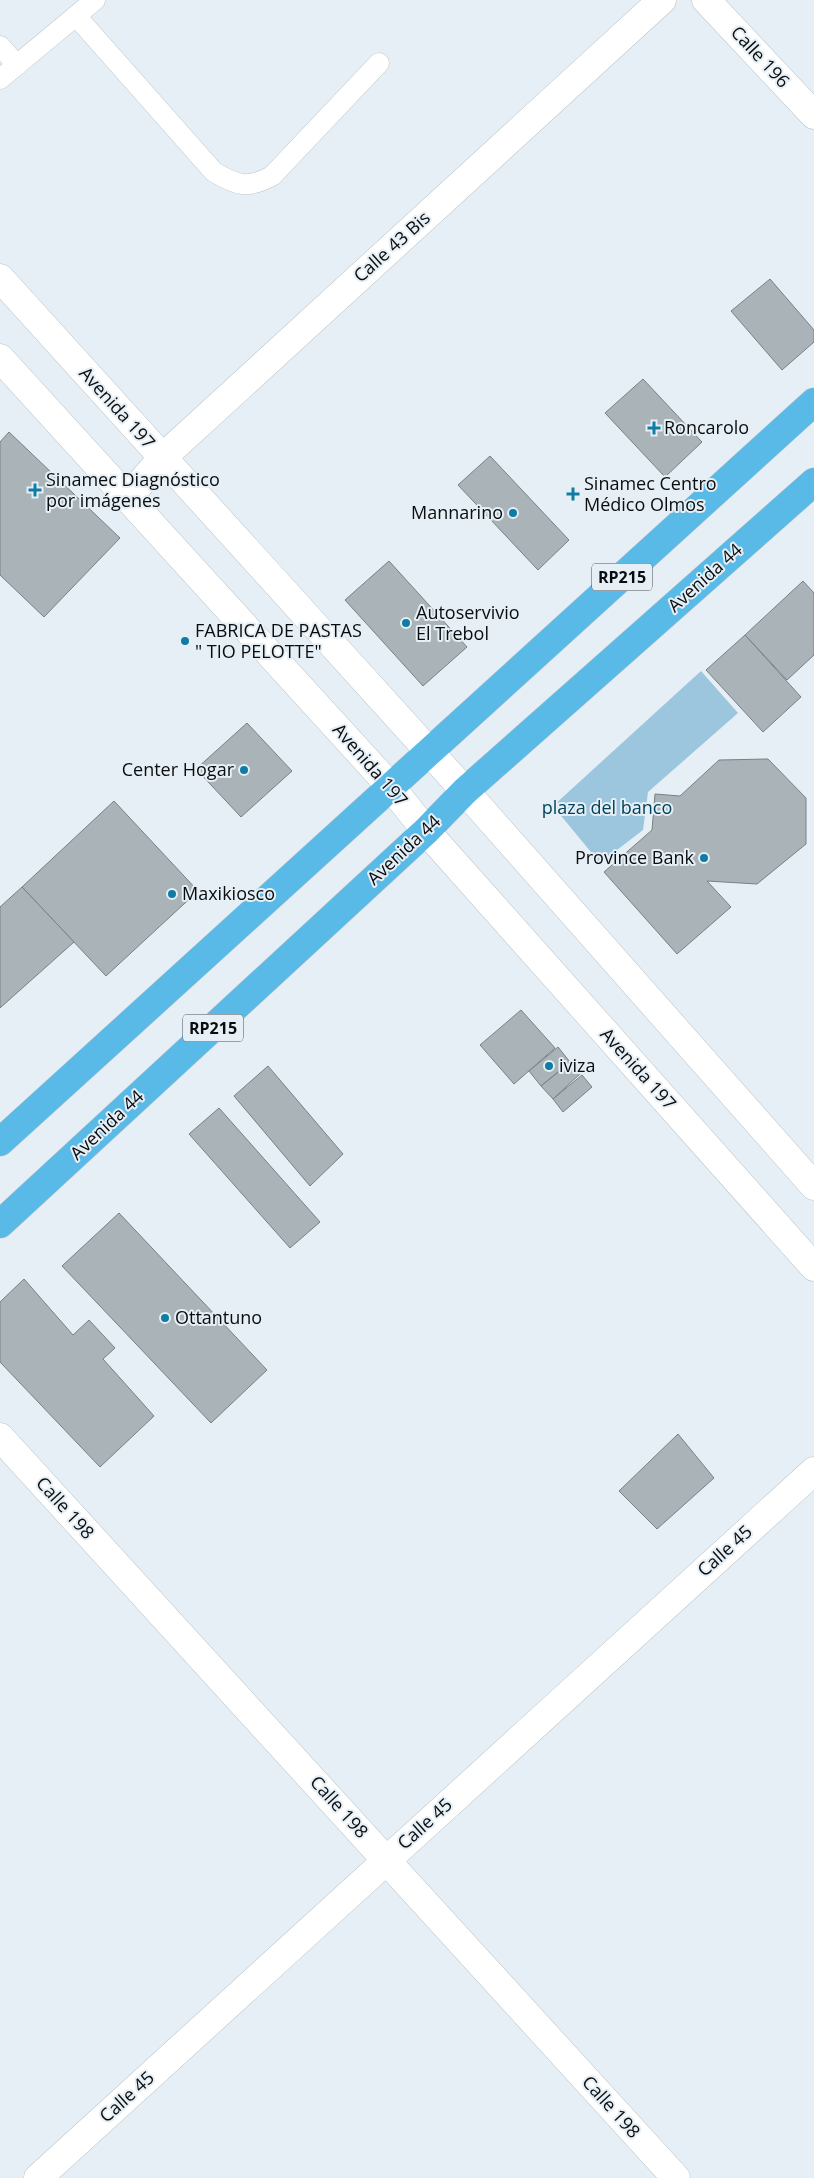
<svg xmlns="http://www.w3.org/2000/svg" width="814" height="2178" font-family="'Open Sans',sans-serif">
  <rect width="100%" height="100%" fill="#e6eff5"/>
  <polygon fill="#9cc6dd" points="701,671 738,713 648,792 643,830 600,863 553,806"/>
  <g fill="#aab3b8" stroke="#788185">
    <polygon points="770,279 814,330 814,342 782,370 731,311"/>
    <polygon points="643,379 702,442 665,477 605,413"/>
    <polygon points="9,432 120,538 44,617 0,575 0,442"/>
    <polygon points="490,456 569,540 538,570 458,485"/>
    <polygon points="389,561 467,647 423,686 345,600"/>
    <polygon points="803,581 814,593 814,655 787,680 745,635"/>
    <polygon points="745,635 801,697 763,732 706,670"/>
    <polygon points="247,723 292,771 241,817 196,769"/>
    <polygon points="768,759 806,798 806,844 757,884 707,881 731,907 677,954 604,872 652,830 655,794 680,796 719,760"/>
    <polygon points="114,801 198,891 106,976 22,887"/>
    <polygon points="22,887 74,942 0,1008 0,907"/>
    <polygon points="521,1010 555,1048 514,1084 480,1045"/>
    <polygon points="558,1047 570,1062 541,1086 529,1071"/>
    <polygon points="571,1062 581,1073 553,1099 541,1086"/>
    <polygon points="268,1066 343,1154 310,1186 234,1096"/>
    <polygon points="582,1075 592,1087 563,1112 553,1099"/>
    <polygon points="219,1108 320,1222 290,1248 189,1134"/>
    <polygon points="119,1213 267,1370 211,1423 62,1266"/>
    <polygon points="24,1279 73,1335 89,1320 115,1348 103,1359 154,1416 100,1467 0,1362 0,1302"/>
    <polygon points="678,1434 714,1478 657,1529 619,1491"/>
  </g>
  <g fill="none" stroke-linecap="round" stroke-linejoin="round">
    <defs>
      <g id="lane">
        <path d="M76 16 214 172C238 186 247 189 272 176L379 63"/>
        <polyline points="0,46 17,65"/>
        <polyline points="0,79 95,0"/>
      </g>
      <g id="street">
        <polyline points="706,0 814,115"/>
        <polyline points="127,499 162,458 662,0"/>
        <polyline points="0,1437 676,2178"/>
        <polyline points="38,2178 814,1471"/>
      </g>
      <g id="secondary">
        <polyline points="0,278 465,791 814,1186"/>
        <polyline points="0,358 391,787 426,831 814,1267"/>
      </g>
      <g id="highway">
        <polyline points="0,1142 814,402"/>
        <polyline points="0,1224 426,831 465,791 814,482"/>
      </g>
    </defs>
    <use href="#lane" stroke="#bcc5ca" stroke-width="21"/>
    <use href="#street" stroke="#bcc5ca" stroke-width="29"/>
    <use href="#secondary" stroke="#bcc5ca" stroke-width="29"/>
    <use href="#highway" stroke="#c9caca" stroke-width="29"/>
    <use href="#lane" stroke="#fff" stroke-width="20"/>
    <use href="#street" stroke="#fff" stroke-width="28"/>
    <use href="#secondary" stroke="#fff" stroke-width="28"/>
    <use href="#highway" stroke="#59bae8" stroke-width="28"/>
  </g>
  <g fill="#107ca5" stroke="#e6eff5" stroke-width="2">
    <path d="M651.5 420.5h5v5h5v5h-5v5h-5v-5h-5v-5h5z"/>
    <path d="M32.5 482.5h5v5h5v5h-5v5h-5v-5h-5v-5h5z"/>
    <path d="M570.5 486.5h5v5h5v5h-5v5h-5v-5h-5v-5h5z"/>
    <circle cx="513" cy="513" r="5"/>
    <circle cx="406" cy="623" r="5"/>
    <circle cx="185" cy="641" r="5"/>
    <circle cx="244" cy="770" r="5"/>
    <circle cx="704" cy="858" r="5"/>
    <circle cx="172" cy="894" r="5"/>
    <circle cx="549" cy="1066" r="5"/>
    <circle cx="165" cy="1318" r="5"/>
  </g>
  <g text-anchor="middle" stroke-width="4" stroke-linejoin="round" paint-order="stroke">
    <g fill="#e6eff5" stroke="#4c5154" stroke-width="1">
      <rect x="592" y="563.5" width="60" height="27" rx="4"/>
      <rect x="183" y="1014.5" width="60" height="27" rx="4"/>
    </g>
    <g font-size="16" font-weight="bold" fill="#0a0d0f">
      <text x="622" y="583">RP215</text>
      <text x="213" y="1034">RP215</text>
    </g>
    <g font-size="18" fill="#0a0d0f" stroke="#e6eff5">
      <text transform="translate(760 57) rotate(47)" y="6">Calle 196</text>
      <text transform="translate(392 247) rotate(-42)" y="6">Calle 43 Bis</text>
      <text transform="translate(117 408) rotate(48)" y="6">Avenida 197</text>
      <text transform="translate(705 578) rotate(-42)" y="6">Avenida 44</text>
      <text transform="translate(370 765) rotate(49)" y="6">Avenida 197</text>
      <text transform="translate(404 850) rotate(-43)" y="6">Avenida 44</text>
      <text transform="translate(638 1069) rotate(48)" y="6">Avenida 197</text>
      <text transform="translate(107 1125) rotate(-43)" y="6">Avenida 44</text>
      <text transform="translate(65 1508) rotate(48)" y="6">Calle 198</text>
      <text transform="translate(725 1551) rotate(-42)" y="6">Calle 45</text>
      <text transform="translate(339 1807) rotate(48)" y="6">Calle 198</text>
      <text transform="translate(425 1824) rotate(-42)" y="6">Calle 45</text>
      <text transform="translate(127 2097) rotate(-42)" y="6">Calle 45</text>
      <text transform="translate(611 2107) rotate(48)" y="6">Calle 198</text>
    </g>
    <g font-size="18" fill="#0a0d0f" stroke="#e6eff5" text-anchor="start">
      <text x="664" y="434">Roncarolo</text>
      <text x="46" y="486">Sinamec Diagnóstico<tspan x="46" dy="21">por imágenes</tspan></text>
      <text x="584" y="490">Sinamec Centro<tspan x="584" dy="21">Médico Olmos</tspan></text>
      <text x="503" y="519" text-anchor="end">Mannarino</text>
      <text x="416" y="619">Autoservivio<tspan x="416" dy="21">El Trebol</tspan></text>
      <text x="195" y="637">FABRICA DE PASTAS<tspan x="195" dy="21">" TIO PELOTTE"</tspan></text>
      <text x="234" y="776" text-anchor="end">Center Hogar</text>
      <text x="694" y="864" text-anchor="end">Province Bank</text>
      <text x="182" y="900">Maxikiosco</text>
      <text x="559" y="1072">iviza</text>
      <text x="175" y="1324">Ottantuno</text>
    </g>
    <g font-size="18" fill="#00425c" stroke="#e6eff5">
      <text x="607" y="814">plaza del banco</text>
    </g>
  </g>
</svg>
